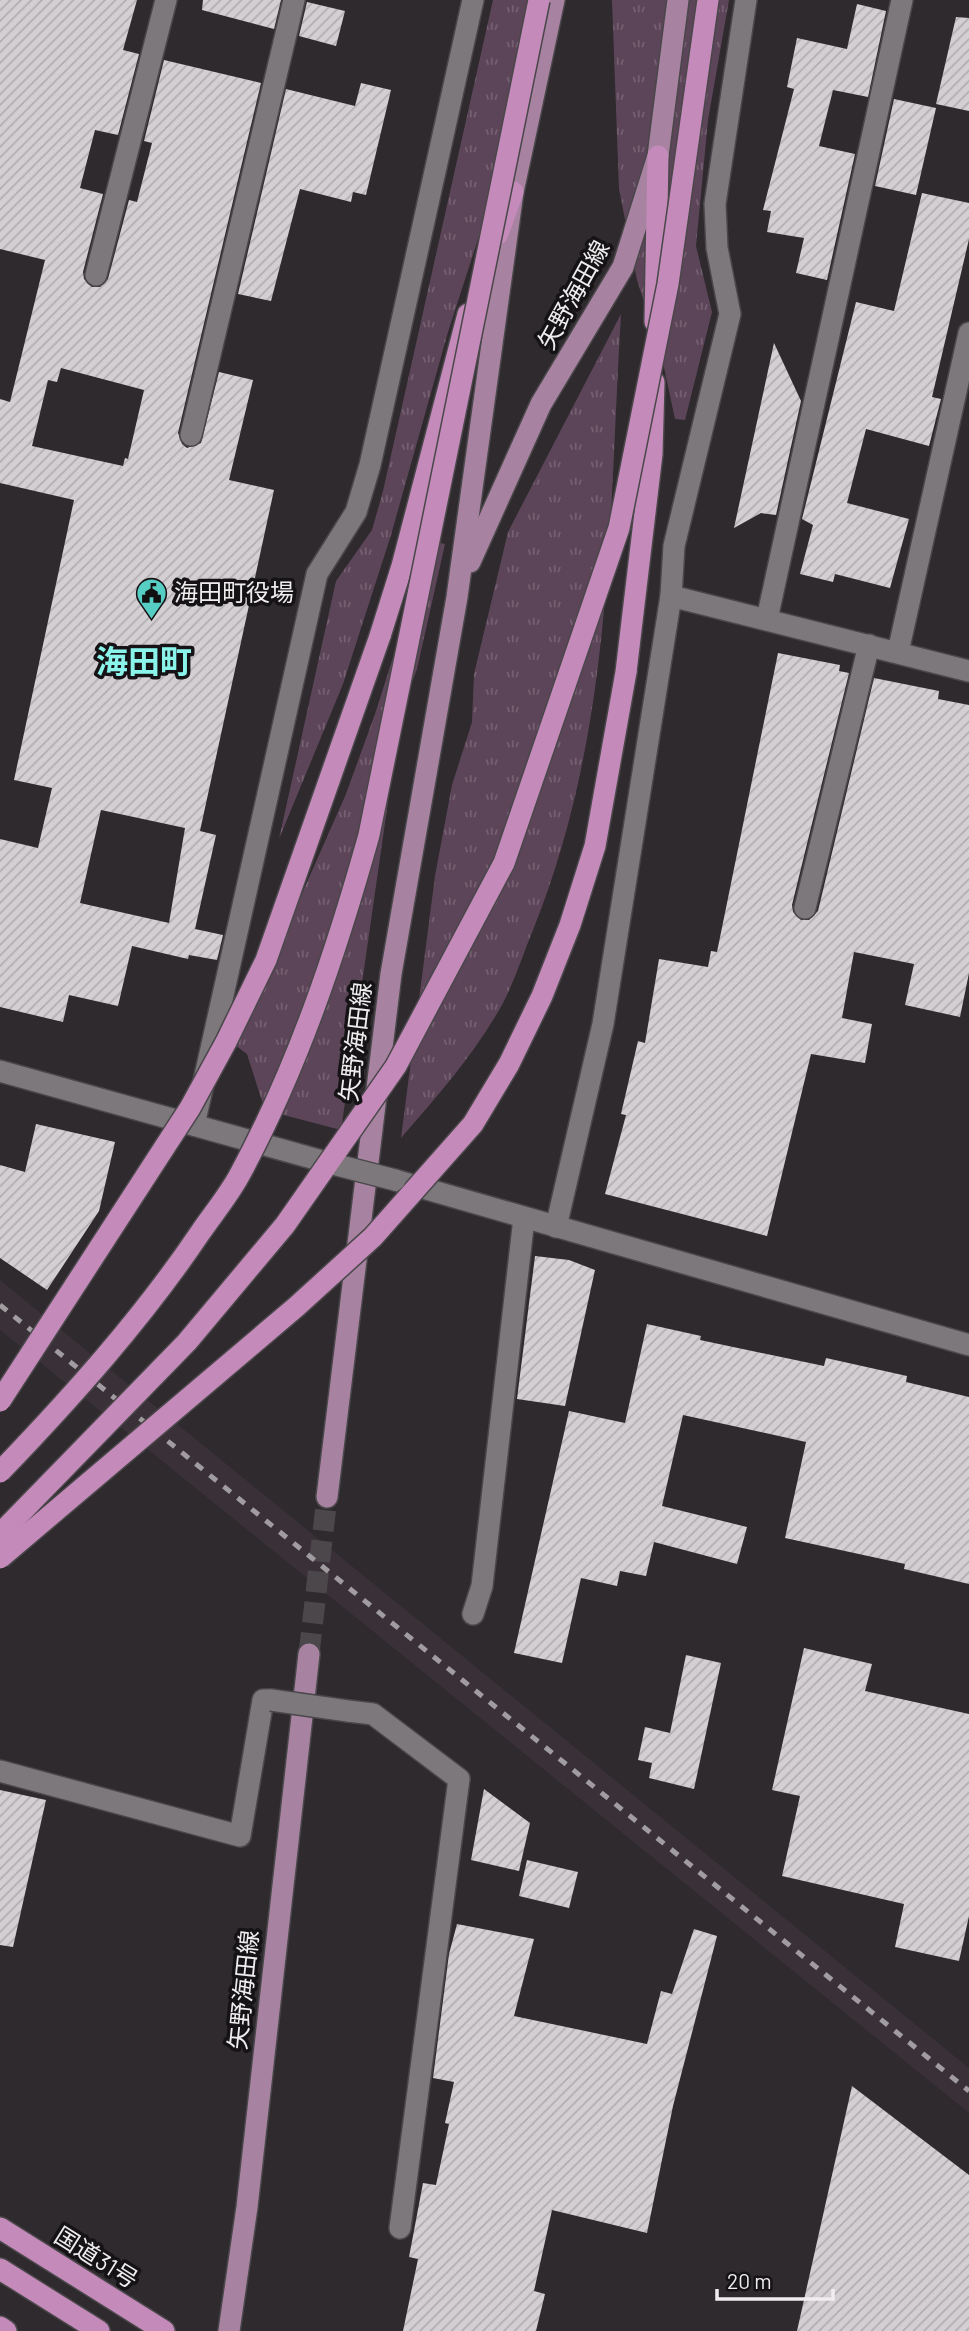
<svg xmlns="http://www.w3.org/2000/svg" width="969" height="2331" font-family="Barlow,'Noto Sans JP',sans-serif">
  <defs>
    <pattern id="grass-tufts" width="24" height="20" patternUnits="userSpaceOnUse" patternTransform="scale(1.75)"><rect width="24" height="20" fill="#5d4559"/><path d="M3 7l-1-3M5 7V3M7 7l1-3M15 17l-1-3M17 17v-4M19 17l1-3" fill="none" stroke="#756071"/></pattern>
    <pattern id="building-hatch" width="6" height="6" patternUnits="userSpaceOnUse" patternTransform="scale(1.75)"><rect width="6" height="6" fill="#d4cfd3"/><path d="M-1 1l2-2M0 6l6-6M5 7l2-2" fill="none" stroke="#b1adb0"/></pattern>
  </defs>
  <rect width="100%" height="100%" fill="#2e2a2d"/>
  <polygon fill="#3a3138" points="0,1280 969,2068 969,2113 0,1330"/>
  <g fill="url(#grass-tufts)">
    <polygon points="493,0 528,0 493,193 448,332 391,535 343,684 279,839 336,581 372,530 383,491"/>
    <polygon points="612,0 729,0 708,120 696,246 712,312 685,420 675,419 662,358 637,280 619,189"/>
    <path d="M621 314C608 527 614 728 533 930 523 954 515 980 503 1003 475 1054 438 1095 401 1138L435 876 452 785 472 722 474 674 508 532Z"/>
    <polygon points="430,541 445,544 417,669 391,738 392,774 341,1130 280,1114 263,1104 247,1054 235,1045 346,794 375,714"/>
  </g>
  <g fill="url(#building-hatch)" fill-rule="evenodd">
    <path d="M0 0H137L123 50 139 54 118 135 95 130 80 188 103 194 83 272 84 279 92 287H100L108 279 129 200 137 202 152 143 144 141 164 60 261 83 178 433 182 444 187 448 201 443 219 372 253 380 229 480 274 490 200 831 216 835 195 929 223 935 217 960 189 955 188 959 132 946 118 1006 69 995 63 1022 0 1007V839L38 848 52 788 14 780 74 500 0 483V399L10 402 45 260 0 249ZM61 368 144 390 128 459 125 458 123 466 32 446 48 380 57 382ZM101 810 185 828 169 923 80 903Z"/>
    <polygon points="203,0 281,0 274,29 202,10"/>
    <polygon points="307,2 345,11 336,46 299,36"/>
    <polygon points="857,4 886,11 868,97 833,90 819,146 855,154 827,280 796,273 804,238 767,232 771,211 763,210 794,89 787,87 797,38 847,49"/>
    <polygon points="956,17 969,18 969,111 936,104"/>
    <polygon points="361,83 391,90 366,195 353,192 351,202 300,189 271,301 238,294 286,89 355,106"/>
    <polygon points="894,99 936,108 916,195 875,186"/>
    <polygon points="922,193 969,203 969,239 932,397 941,399 929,446 866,429 847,503 909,519 890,588 835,574 833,582 800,574 813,525 802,519 856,302 894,311"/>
    <polygon points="774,343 801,401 776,515 761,513 734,528"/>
    <polygon points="778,653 840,665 839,671 849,673 792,905 793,912 801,920 809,920 818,911 874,678 939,691 938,699 969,705 969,973 960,1017 905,1005 914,964 854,952 842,1018 872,1024 865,1063 811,1054 767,1236 605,1194 626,1115 621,1114 638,1041 645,1043 659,959 708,967 711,951 717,952"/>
    <polygon points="36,1124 115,1142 99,1211 47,1290 0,1258 0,1165 25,1172"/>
    <polygon points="535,1256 569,1260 595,1270 565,1406 517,1399"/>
    <polygon points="647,1324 701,1336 700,1340 824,1366 826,1358 907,1376 906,1382 969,1397 969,1584 904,1569 905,1564 785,1538 806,1442 683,1415 662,1506 747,1527 737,1564 654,1542 646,1576 620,1571 617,1586 581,1578 562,1663 514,1653 569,1411 625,1423"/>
    <polygon points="804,1648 872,1664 865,1691 969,1714 969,1916 959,1961 895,1947 904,1904 782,1876 800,1796 772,1790"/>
    <polygon points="686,1655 721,1663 694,1789 649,1778 652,1763 638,1760 645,1727 670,1733"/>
    <polygon points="484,1789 530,1823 519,1871 471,1860"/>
    <polygon points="0,1790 46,1800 13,1947 0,1945"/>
    <polygon points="527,1860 578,1872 569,1908 519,1896"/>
    <polygon points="457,1924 534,1939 514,2016 647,2044 661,1991 672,1994 694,1929 717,1936 673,2106 647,2233 552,2210 534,2291 545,2294 536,2331 403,2331 418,2259 409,2257 423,2183 436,2185 449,2124 445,2123 454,2082 433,2078 449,1954"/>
    <polygon points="852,2086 969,2175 969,2331 797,2331"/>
  </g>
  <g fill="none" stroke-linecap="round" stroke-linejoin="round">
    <polyline stroke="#4b474a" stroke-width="21" stroke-dasharray="21 10" stroke-linecap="butt" points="309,1654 327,1497"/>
    <defs>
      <g id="minor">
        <polyline points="96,275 166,0"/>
        <polyline points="191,435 294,0"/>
        <polyline points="671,596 969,671"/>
        <polyline points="767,619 902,0"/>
        <polyline points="898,652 969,333"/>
        <polyline points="805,908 869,645"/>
        <polyline points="0,1071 333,1164"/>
        <polyline points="194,1125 317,574 356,512 370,465 473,0"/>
        <polyline points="395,1180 969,1345"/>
        <polyline points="556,1227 603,1024 671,596 674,546 730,314 717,248 715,204 746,0"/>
        <polyline points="473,1614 482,1586 524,1218"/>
        <polyline points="348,1711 373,1714 459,1779 400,2228"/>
        <polyline points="0,1771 240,1836 263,1700 271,1700"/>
      </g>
      <g id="major">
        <polyline points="470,562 541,404 623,267 658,156 678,0"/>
        <polyline points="327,1497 391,974 457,597 513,192 554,0"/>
        <polyline points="229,2331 247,2207 309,1654"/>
      </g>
      <g id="highway">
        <polyline points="498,234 513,192"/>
        <polyline points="655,322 658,156"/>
        <polyline points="380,636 402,566 468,314"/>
        <polyline points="626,672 652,454 654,382"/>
        <polyline points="0,2228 164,2331"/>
        <polyline points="0,2269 99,2331"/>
        <polyline points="0,2327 6,2331"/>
      </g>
    </defs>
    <use href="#minor" stroke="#4a474a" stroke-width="24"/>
    <use href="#major" stroke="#4a474a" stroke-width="24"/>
    <use href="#highway" stroke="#4a474a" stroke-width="24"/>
    <use href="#minor" stroke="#7d787c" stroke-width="21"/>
    <use href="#major" stroke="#a883a1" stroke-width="21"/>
    <use href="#highway" stroke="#c48aba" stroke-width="21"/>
    <polyline stroke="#a09c9f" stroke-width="5" stroke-dasharray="9 9" stroke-linecap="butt" points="0,1305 969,2091"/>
    <defs>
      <g id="minor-bridge">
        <polyline points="333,1164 395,1180"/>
        <polyline points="271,1700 348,1711"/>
      </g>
      <g id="highway-bridge">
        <polyline points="0,1401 190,1108 226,1042 266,960 380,636"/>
        <path d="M0 1472C72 1397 142 1319 200 1233 213 1214 228 1196 239 1176 297 1069 336 953 369 835L539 0"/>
        <polyline points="0,1534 187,1342 285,1225 396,1066 504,863 619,528 668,284 708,0"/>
        <polyline points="0,1558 296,1307 373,1237 473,1124 509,1064 542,996 570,925 595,846 626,672"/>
      </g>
    </defs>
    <use href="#minor-bridge" stroke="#4a474a" stroke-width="24" stroke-linecap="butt"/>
    <use href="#highway-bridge" stroke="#4a474a" stroke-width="24" stroke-linecap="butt"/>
    <use href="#minor-bridge" stroke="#7d787c" stroke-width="21"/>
    <use href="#highway-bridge" stroke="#c48aba" stroke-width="21"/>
  </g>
  <defs>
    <symbol id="civic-pin" viewBox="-11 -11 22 30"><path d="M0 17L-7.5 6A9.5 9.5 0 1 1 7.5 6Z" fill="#56cec3" stroke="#151315"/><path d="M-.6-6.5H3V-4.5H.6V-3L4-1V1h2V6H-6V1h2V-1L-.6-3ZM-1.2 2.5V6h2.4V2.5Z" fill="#111"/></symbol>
  </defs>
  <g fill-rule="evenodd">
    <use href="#civic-pin" x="134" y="576" width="35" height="47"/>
  </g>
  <g text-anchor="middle" stroke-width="7" stroke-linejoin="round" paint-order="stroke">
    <g font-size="24" fill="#f0edef" stroke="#151315">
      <text transform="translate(574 295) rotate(-61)" y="8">矢野海田線</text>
      <text transform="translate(356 1042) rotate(-83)" y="8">矢野海田線</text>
      <text transform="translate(244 1990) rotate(-84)" y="8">矢野海田線</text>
      <text transform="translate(96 2258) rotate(32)" y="8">国道31号</text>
    </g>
    <g font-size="24" fill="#f0edef" stroke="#151315" text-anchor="start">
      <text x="174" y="601">海田町役場</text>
    </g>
    <g font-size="32" font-weight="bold" fill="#8bf4ea" stroke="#151315">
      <text x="144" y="673">海田町</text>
    </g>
  </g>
  <path d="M717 2289v10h116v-10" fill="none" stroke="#f0edef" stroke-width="3.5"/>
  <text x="727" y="2289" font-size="21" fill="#f0edef" stroke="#151315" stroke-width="5" paint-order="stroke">20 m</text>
</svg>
